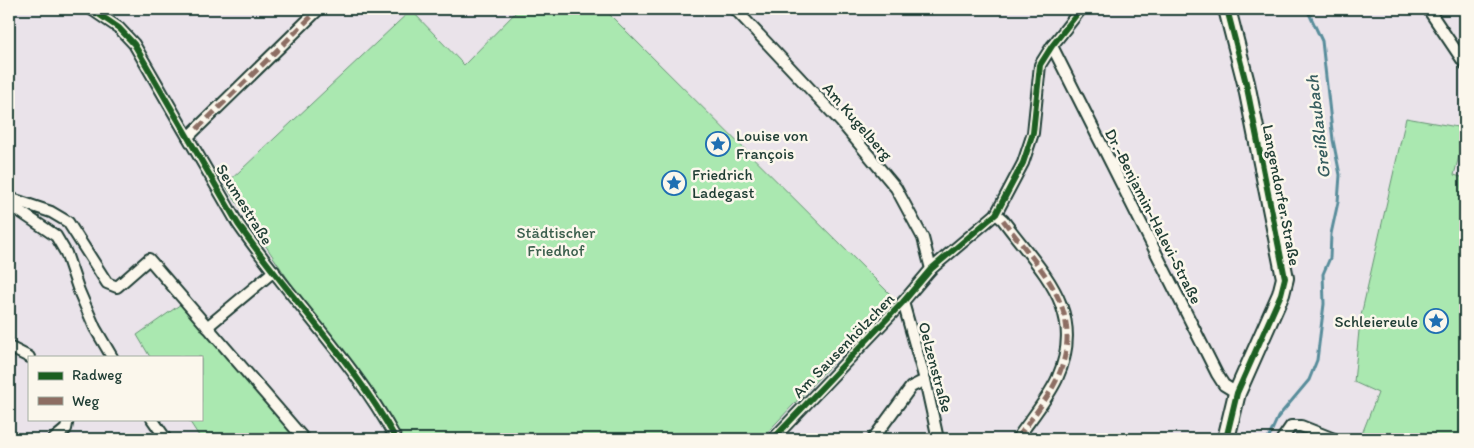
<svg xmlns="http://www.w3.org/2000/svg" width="1474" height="448" font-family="Itim,sans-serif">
  <rect width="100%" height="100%" fill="#eae3ea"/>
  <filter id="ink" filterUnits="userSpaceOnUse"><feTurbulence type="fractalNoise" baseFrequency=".02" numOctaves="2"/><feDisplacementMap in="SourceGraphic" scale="10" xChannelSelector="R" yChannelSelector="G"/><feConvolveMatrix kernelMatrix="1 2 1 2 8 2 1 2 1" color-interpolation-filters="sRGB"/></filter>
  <g filter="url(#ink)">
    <polygon fill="#ded5e8" points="1298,430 1324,439 1289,439 1291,434"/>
    <g fill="#aae8b0" stroke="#649272">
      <polygon points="519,9 604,9 894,298 761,439 401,439 324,333 225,185 411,10 464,65"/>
      <polygon points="1406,118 1463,128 1463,141 1454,175 1465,178 1465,439 1360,439 1378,393 1354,382 1360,320"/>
      <polygon points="181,304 250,380 295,435 290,439 201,439 188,419 201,419 201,357 150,357 137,335"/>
    </g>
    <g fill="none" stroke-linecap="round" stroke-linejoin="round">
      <polyline stroke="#598d9b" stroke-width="3" points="1268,439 1278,417 1309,380 1317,360 1324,304 1323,274 1330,258 1331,234 1338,202 1340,175 1333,140 1322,41 1307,9"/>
      <defs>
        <g id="minor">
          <path d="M91 9 119 28 134 44 238 224C289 298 353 360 396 439"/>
          <polyline points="735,9 841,122 896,188 923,238 931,269"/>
          <polyline points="1428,9 1465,64"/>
          <polyline points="1052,46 1217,374 1224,385 1237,393"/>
          <polyline points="188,137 319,9"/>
          <polyline points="9,198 51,212 68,222 107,283 117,287 149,259 304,439"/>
          <polyline points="9,204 56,236 66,253 79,291 95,328 112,357"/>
          <path d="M996 214 1003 220C1041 272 1088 310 1057 379 1047 400 1030 420 1017 439"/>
          <polyline points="903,302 925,380 938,439"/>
          <polyline points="207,327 274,271"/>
          <polyline points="9,347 29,357"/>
          <polyline points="152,419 166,439"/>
          <polyline points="54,439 66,429 68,419"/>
          <polyline points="773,439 903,302 931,269 996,214 1023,163 1033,133 1040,65 1052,46 1081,9"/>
          <polyline points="873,439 911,387 925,380"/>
          <polyline points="1282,439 1291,426 1301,426 1334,439"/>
        </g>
        <polyline id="primary" points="1226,439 1237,393 1281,294 1285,278 1246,83 1227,9"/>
      </defs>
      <use href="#minor" stroke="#1f3d34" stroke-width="14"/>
      <use href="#primary" stroke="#1f3d34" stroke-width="20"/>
      <use href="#minor" stroke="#fbf7ec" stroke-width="10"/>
      <use href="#primary" stroke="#fbf7ec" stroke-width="16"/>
      <g stroke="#8d6e63" stroke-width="5" stroke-dasharray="10 5" stroke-linecap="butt">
        <polyline points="197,129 319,9"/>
        <path d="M1003 220C1041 272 1088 310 1057 379 1047 400 1030 420 1017 439"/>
      </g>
      <defs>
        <g id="cycleway">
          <path d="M91 9 119 28 134 44 238 224C289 298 353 360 396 439"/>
          <polyline points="773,439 903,302 931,269 996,214 1023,163 1033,133 1040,65 1052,46 1081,9"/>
          <polyline points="1226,439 1237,393 1281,294 1285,278 1246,83 1227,9"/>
        </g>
      </defs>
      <use href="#cycleway" stroke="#fbf7ec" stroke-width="9"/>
      <use href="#cycleway" stroke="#1b5e20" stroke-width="6"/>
    </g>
  </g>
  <defs>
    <symbol id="sight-ring" viewBox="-11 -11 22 22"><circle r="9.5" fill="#fbf7ec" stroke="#1f6fb2" stroke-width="1.5"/><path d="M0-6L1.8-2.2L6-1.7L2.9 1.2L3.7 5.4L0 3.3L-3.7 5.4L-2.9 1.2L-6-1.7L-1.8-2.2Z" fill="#1f6fb2"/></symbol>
  </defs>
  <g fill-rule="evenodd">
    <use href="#sight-ring" x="704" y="130" width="28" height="28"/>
    <use href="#sight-ring" x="660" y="169" width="28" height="28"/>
    <use href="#sight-ring" x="1422" y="307" width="28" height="28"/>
  </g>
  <g text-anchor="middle" stroke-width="5" stroke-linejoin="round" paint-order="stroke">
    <g font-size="16" fill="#1f3d34" stroke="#fbf7ec">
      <text transform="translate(858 121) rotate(49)" y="6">Am Kugelberg</text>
      <text transform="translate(1282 195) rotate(79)" y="6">Langendorfer Straße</text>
      <text transform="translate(245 204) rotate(58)" y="6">Seumestraße</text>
      <text transform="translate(1154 216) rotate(63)" y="6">Dr.-Benjamin-Halevi-Straße</text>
      <text transform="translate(843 345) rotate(-46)" y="6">Am Sausenhölzchen</text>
      <text transform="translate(936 367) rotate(75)" y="6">Oelzenstraße</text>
    </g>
    <g font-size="16" fill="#1f3d34" stroke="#fbf7ec" text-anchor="start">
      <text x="736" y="141">Louise von<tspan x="736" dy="18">François</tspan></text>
      <text x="692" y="180">Friedrich<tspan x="692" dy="18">Ladegast</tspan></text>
      <text x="1418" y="327" text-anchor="end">Schleiereule</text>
    </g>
    <g font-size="16" fill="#3b5f4d" stroke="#fbf7ec">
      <text x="556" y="238">Städtischer<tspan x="556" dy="18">Friedhof</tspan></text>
    </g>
    <g font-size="18" font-style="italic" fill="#375e5f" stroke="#fbf7ec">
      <text transform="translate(1318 127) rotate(-97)" y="6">Greißlaubach</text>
    </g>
  </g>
  <rect width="1474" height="448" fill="none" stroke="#fbf7ec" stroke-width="30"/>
  <rect x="15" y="15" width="1444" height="418" fill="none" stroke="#1f3d34" stroke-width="2" filter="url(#ink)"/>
  <rect x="28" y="356" width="175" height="65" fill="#fbf7ec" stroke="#a3ada2"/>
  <rect x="38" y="372" width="25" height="8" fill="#1b5e20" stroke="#a3ada2"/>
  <text x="72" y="380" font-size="15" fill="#1f3d34">Radweg</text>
  <rect x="38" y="397" width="25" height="8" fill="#8d6e63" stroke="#a3ada2"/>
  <text x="72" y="406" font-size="15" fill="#1f3d34">Weg</text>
</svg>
